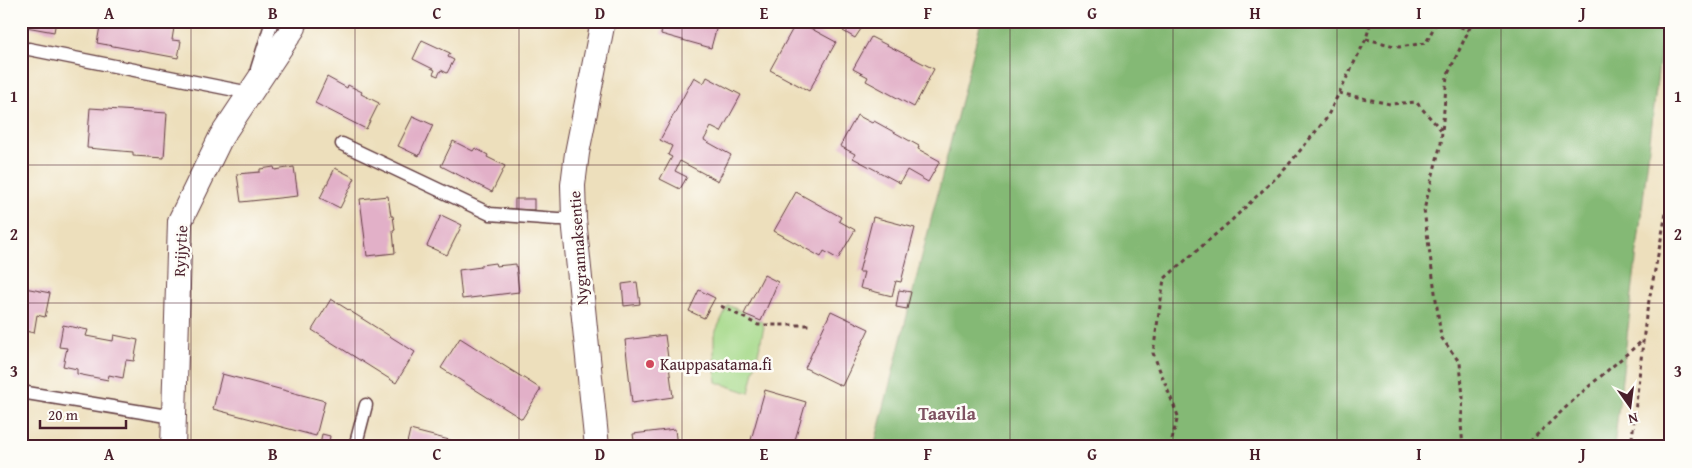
<svg xmlns="http://www.w3.org/2000/svg" width="1692" height="468" font-family="'Gentium Book Plus',serif">
  <rect width="100%" height="100%" fill="#fdfcf7"/>
  <filter id="ink" filterUnits="userSpaceOnUse"><feTurbulence type="fractalNoise" baseFrequency=".02" numOctaves="2"/><feDisplacementMap in="SourceGraphic" scale="10" xChannelSelector="R" yChannelSelector="G"/><feConvolveMatrix kernelMatrix="1 2 1 2 8 2 1 2 1" color-interpolation-filters="sRGB"/></filter>
  <filter id="wash" filterUnits="userSpaceOnUse"><feTurbulence type="fractalNoise" baseFrequency=".0096" numOctaves="4" result="noise"/><feDisplacementMap in="SourceGraphic" scale="20" xChannelSelector="R" yChannelSelector="G"/><feGaussianBlur stdDeviation="1.12" result="paint"/><feColorMatrix in="noise" values="0 0 0 0 0 0 0 0 0 0 0 0 0 0 0 0 0 1.4 0 .05"/><feComposite in="paint" operator="in"/></filter>
  <g filter="url(#wash)">
    <rect width="100%" height="100%" fill="#eddfbc"/>
    <polygon fill="#a5d989" stroke="#787c5a" points="728,305 761,321 764,327 749,393 716,382 714,353 714,335"/>
    <polygon fill="#84b975" stroke="#676c50" points="981,21 1664,21 1614,447 874,447"/>
    <g id="blocks">
      <g fill="#e2b0c8">
        <polygon points="21,21 56,21 54,32 21,26"/>
        <polygon points="101,21 175,21 172,40 181,41 178,58 97,43"/>
        <polygon points="664,21 730,21 728,25 718,22 711,48 661,34"/>
        <polygon points="797,21 836,42 809,91 770,70"/>
        <polygon points="849,22 861,29 855,38 843,31"/>
        <polygon points="871,37 934,69 914,107 866,81 868,77 853,69"/>
        <polygon points="422,40 450,53 448,57 454,60 447,73 441,70 438,76 433,74 435,70 413,59"/>
        <polygon points="327,77 347,88 348,85 362,92 361,94 379,103 366,129 315,103"/>
        <polygon points="694,77 704,83 707,77 741,95 721,132 711,127 704,140 731,155 718,181 680,161 675,171 687,177 680,189 660,179 672,157 668,155 672,146 660,140"/>
        <polygon points="90,108 167,113 164,158 133,156 133,152 87,148"/>
        <polygon points="857,115 872,123 874,121 919,146 918,149 940,161 928,182 907,170 900,183 853,158 855,154 840,146"/>
        <polygon points="413,116 433,125 419,156 398,146"/>
        <polygon points="453,141 473,151 475,148 488,155 487,157 505,166 492,192 441,166"/>
        <polygon points="274,167 275,170 294,167 298,196 241,202 237,174 260,172 260,169"/>
        <polygon points="335,168 355,178 340,208 320,198"/>
        <polygon points="796,192 841,217 839,221 855,230 838,259 824,251 821,257 774,231"/>
        <polygon points="388,196 391,216 393,216 395,230 393,231 395,253 367,256 360,199"/>
        <rect x="515" y="199" width="19" height="11"/>
        <polygon points="441,215 462,225 447,255 427,246"/>
        <polygon points="873,217 915,228 901,282 896,281 892,296 860,288 864,272 859,272"/>
        <polygon points="495,263 496,266 516,264 519,292 462,299 459,270 481,267 481,265"/>
        <polygon points="764,275 778,282 761,321 744,314"/>
        <polygon points="637,282 640,304 624,306 622,284"/>
        <polygon points="25,288 50,293 45,317 37,315 34,333 21,330 21,294 24,294"/>
        <polygon points="699,290 715,298 704,318 689,311"/>
        <polygon points="899,290 911,292 907,309 896,307"/>
        <polygon points="331,299 415,352 396,383 312,330"/>
        <polygon points="831,311 869,329 842,386 805,368"/>
        <polygon points="63,325 88,330 86,336 113,341 114,335 138,340 134,361 126,360 123,378 109,375 108,380 77,374 77,369 63,366 67,348 59,347"/>
        <polygon points="665,335 673,397 632,403 625,340"/>
        <polygon points="460,338 541,389 522,419 441,368"/>
        <polygon points="222,374 325,401 316,436 213,409"/>
        <polygon points="765,390 806,402 793,447 749,447"/>
        <polygon points="675,429 677,447 635,447 633,434"/>
        <polygon points="410,430 473,446 473,447 406,447"/>
        <polygon points="322,434 330,436 328,447 320,446"/>
      </g>
    </g>
  </g>
  <g filter="url(#ink)">
    <use href="#blocks" fill-opacity="0" stroke="#623c41" stroke-width="1"/>
    <g fill="none" stroke-linecap="round" stroke-linejoin="round">
      <defs>
        <g id="service">
          <polyline points="29,49 250,93 251,88"/>
          <polyline points="257,69 272,21"/>
          <polyline points="342,144 490,214 557,219 574,219"/>
          <polyline points="21,392 173,417"/>
          <polyline points="355,447 366,405"/>
        </g>
        <g id="minor">
          <polyline points="173,447 180,221 221,137 294,27"/>
          <polyline points="597,447 574,219 573,185 577,153 603,21"/>
        </g>
      </defs>
      <use href="#service" stroke="#623c41" stroke-width="15"/>
      <use href="#minor" stroke="#623c41" stroke-width="26"/>
      <g stroke="#623c41" stroke-width="3" stroke-dasharray="4 4" stroke-linecap="butt">
        <polyline points="1445,21 1469,30"/>
        <polyline points="1366,39 1399,47 1426,43 1437,21"/>
        <polyline points="1339,93 1390,104 1416,102 1443,132"/>
        <polyline points="721,306 758,325 809,325"/>
        <polyline points="1170,447 1178,416 1153,353 1164,279 1232,220 1285,169 1326,119 1366,39 1371,21"/>
        <polyline points="1463,447 1461,424 1463,398 1460,363 1441,337 1424,210 1441,143 1447,76 1473,21"/>
        <polyline points="1524,447 1580,394 1642,341"/>
        <polyline points="1631,447 1646,316 1671,188"/>
      </g>
      <use href="#service" stroke="#fff" stroke-width="12"/>
      <use href="#minor" stroke="#fff" stroke-width="24"/>
    </g>
  </g>
  <path fill="none" stroke="#4a1f2b" stroke-width="1" stroke-opacity="0.55" d="M191 21V447M355 21V447M519 21V447M682 21V447M846 21V447M1010 21V447M1173 21V447M1337 21V447M1501 21V447M21 165H1671M21 303H1671"/>
  <circle fill="#d1495b" stroke="#fdfcf7" stroke-width="2" cx="650" cy="364" r="5"/>
  <g text-anchor="middle" stroke-width="5" stroke-linejoin="round" paint-order="stroke">
    <g font-size="16" fill="#4a1f2b" stroke="#fdfcf7">
      <text transform="translate(578 248) rotate(-94)" y="6">Nygrannaksentie</text>
      <text transform="translate(180 251) rotate(-87)" y="6">Ryijytie</text>
    </g>
    <g font-size="16" fill="#4a1f2b" stroke="#fdfcf7" text-anchor="start">
      <text x="660" y="370">Kauppasatama.fi</text>
    </g>
    <g font-size="18" font-weight="bold" fill="#7f5262" stroke="#fdfcf7">
      <text x="947" y="420">Taavila</text>
    </g>
  </g>
  <rect width="1692" height="468" fill="none" stroke="#fdfcf7" stroke-width="55"/>
  <g transform="translate(1630 406) rotate(166)" stroke="#fdfcf7" stroke-width="4" paint-order="stroke">
  <path d="M0-4L9 19L0 12L-9 19Z" fill="#4a1f2b"/>
  <text y="-8" font-size="14" font-weight="bold" text-anchor="middle" fill="#4a1f2b">N</text>
  </g>
  <path d="M40 420v8h86v-8" fill="none" stroke="#4a1f2b" stroke-width="2.5"/>
  <text x="48" y="420" font-size="15" fill="#4a1f2b" stroke="#fdfcf7" stroke-width="4" paint-order="stroke">20 m</text>
  <rect x="28" y="28" width="1636" height="412" fill="none" stroke="#4a1f2b" stroke-width="2"/>
  <g font-size="16" text-anchor="middle" font-weight="bold" fill="#4a1f2b">
    <text x="109" y="19">A</text>
    <text x="273" y="19">B</text>
    <text x="437" y="19">C</text>
    <text x="600" y="19">D</text>
    <text x="764" y="19">E</text>
    <text x="928" y="19">F</text>
    <text x="1092" y="19">G</text>
    <text x="1255" y="19">H</text>
    <text x="1419" y="19">I</text>
    <text x="1583" y="19">J</text>
    <text x="14" y="102">1</text>
    <text x="1678" y="102">1</text>
    <text x="14" y="240">2</text>
    <text x="1678" y="240">2</text>
    <text x="14" y="377">3</text>
    <text x="1678" y="377">3</text>
    <text x="109" y="460">A</text>
    <text x="273" y="460">B</text>
    <text x="437" y="460">C</text>
    <text x="600" y="460">D</text>
    <text x="764" y="460">E</text>
    <text x="928" y="460">F</text>
    <text x="1092" y="460">G</text>
    <text x="1255" y="460">H</text>
    <text x="1419" y="460">I</text>
    <text x="1583" y="460">J</text>
  </g>
</svg>
